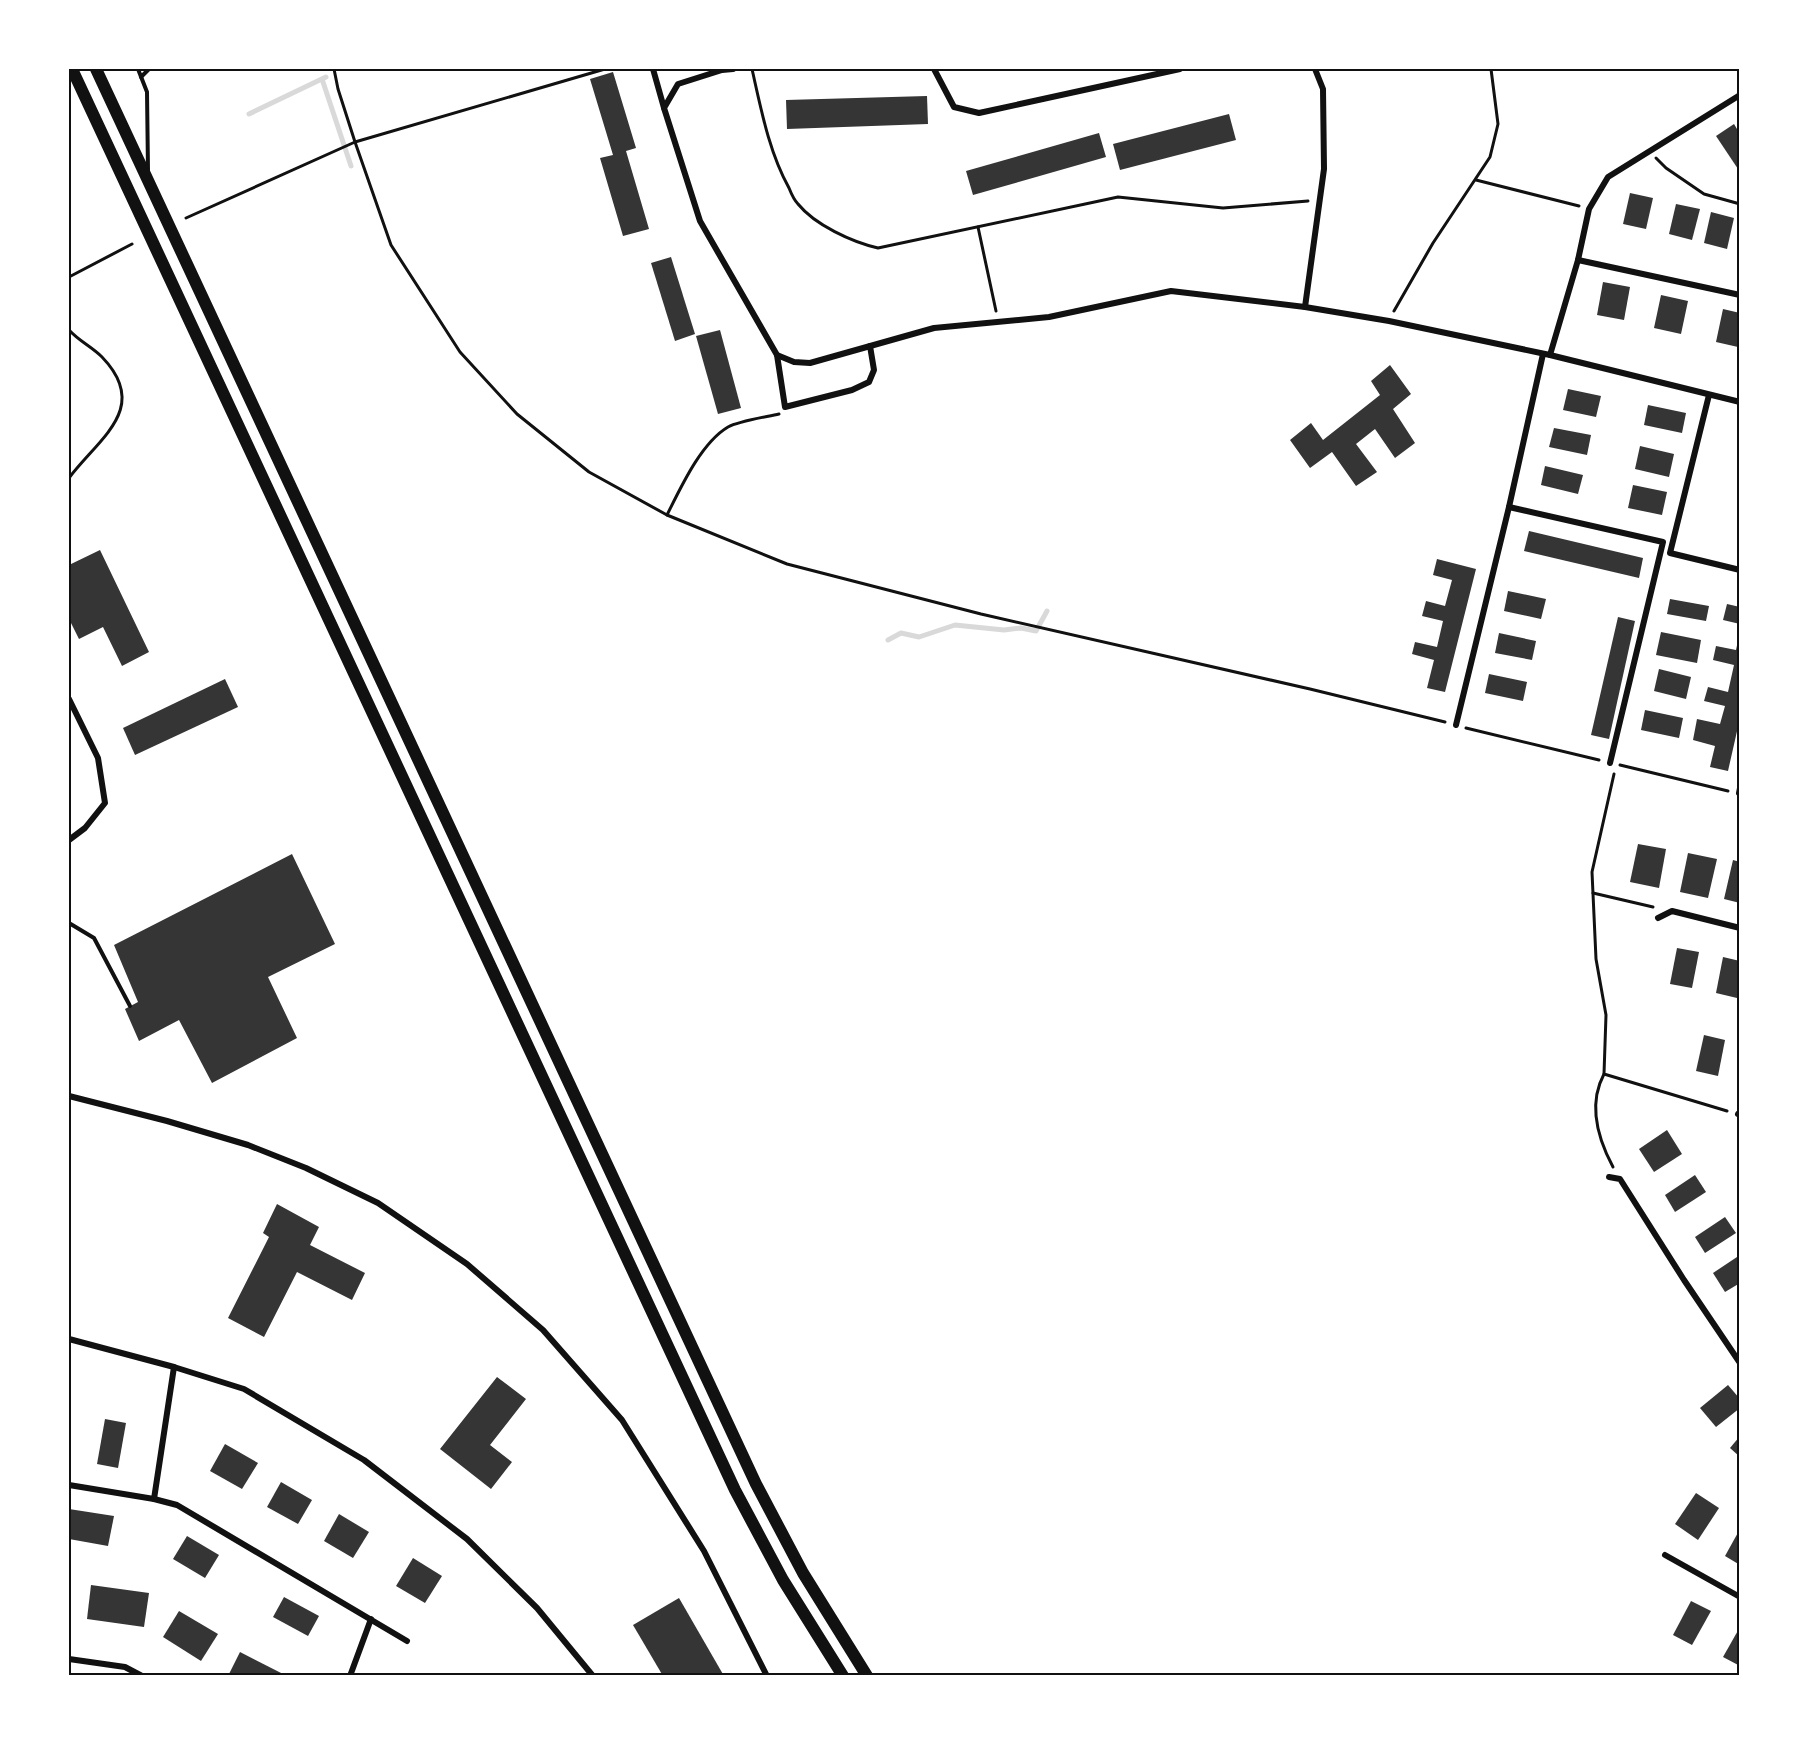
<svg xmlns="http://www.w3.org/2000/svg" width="1809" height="1745" font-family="'Noto Serif',serif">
  <rect width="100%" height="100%" fill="#fff"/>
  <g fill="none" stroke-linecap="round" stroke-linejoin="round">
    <g stroke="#d9d9d9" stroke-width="5">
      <polyline points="322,79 351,166"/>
      <polyline points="249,114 326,77"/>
      <polyline points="888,640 901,633 919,637 955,625 1004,630 1021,628 1036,631 1047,611"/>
    </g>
  </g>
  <g fill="#353535">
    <polygon points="613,72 636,148 626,151 649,229 623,236 600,158 613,155 590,79"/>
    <polygon points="927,96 928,124 787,129 786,100"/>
    <polygon points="1229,114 1236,140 1120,170 1113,144"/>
    <polygon points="1734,124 1740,134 1740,168 1738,169 1716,136"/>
    <polygon points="1099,133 1106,157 973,195 966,171"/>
    <polygon points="1630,193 1653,198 1646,229 1623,224"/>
    <polygon points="1676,204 1700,209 1692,240 1669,234"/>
    <polygon points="1711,212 1734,218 1727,249 1704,243"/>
    <polygon points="671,257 695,334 675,341 651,263"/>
    <polygon points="1603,282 1630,287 1624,320 1597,315"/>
    <polygon points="1661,295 1688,301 1681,334 1654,328"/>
    <polygon points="1723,309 1740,313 1740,338 1738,347 1716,342"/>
    <polygon points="720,330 741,408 718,414 696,336"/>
    <polygon points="1390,365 1411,394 1393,409 1415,443 1395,458 1375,429 1356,444 1377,472 1356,486 1332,452 1310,468 1290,440 1311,423 1323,440 1380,395 1371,381"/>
    <polygon points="1568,389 1601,396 1596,417 1563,410"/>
    <polygon points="1648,405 1686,413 1682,433 1644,425"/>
    <polygon points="1554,428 1591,435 1587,455 1549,447"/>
    <polygon points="1640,446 1674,454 1669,477 1635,469"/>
    <polygon points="1545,466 1583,475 1578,494 1541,485"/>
    <polygon points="1633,485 1667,492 1662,515 1628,508"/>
    <polygon points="1529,531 1643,558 1639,578 1524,551"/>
    <polygon points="100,550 149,652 122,666 103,627 79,639 69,619 69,565"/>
    <polygon points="1437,559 1476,569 1445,692 1427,688 1434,660 1412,654 1415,642 1437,647 1443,621 1422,616 1426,601 1445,606 1452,580 1433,575"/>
    <polygon points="1508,591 1546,599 1541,619 1504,611"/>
    <polygon points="1670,599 1709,606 1706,621 1667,614"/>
    <polygon points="1727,604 1740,607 1740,624 1723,620"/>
    <polygon points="1618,617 1635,621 1609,739 1591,735"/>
    <polygon points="1661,632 1701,640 1697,663 1656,655"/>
    <polygon points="1499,633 1536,641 1532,660 1495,653"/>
    <polygon points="1739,636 1740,718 1728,771 1710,767 1715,746 1693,740 1697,719 1720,724 1725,706 1704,701 1708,687 1728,692 1734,665 1713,660 1716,646 1736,650"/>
    <polygon points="1659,669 1691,677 1686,699 1654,691"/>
    <polygon points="1489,674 1527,682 1523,701 1485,693"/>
    <polygon points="225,679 238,707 135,755 123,728"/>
    <polygon points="1645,710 1683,718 1679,738 1641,730"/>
    <polygon points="1638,844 1666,849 1659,888 1630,882"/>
    <polygon points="1688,853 1717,859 1708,898 1680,892"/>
    <polygon points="292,854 335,944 268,977 297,1038 212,1083 179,1020 139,1041 125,1009 138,1002 114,945"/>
    <polygon points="1733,860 1740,862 1740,903 1724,899"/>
    <polygon points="1677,948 1699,952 1692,988 1670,984"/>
    <polygon points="1723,957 1740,961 1740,984 1737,998 1716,993"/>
    <polygon points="1704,1035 1725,1040 1718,1076 1696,1071"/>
    <polygon points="1667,1130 1682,1154 1654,1172 1639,1149"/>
    <polygon points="1695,1175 1706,1192 1675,1212 1665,1195"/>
    <polygon points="277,1204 319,1227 310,1245 365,1273 352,1300 297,1272 264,1337 228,1318 269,1237 263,1233"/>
    <polygon points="1725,1217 1736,1233 1705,1253 1695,1237"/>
    <polygon points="1740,1255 1740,1283 1725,1292 1713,1273"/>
    <polygon points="497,1377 526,1399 490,1445 512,1462 491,1489 440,1449"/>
    <polygon points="1728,1385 1740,1399 1740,1408 1716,1427 1700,1408"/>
    <polygon points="105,1419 126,1423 118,1468 97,1464"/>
    <polygon points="1740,1436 1740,1457 1730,1448"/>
    <polygon points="225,1444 258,1463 242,1489 210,1471"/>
    <polygon points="281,1482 312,1500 298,1524 267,1507"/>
    <polygon points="1696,1493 1719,1508 1698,1540 1675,1524"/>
    <polygon points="69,1509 114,1516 108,1546 69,1539"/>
    <polygon points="339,1514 369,1532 353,1558 324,1541"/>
    <polygon points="1740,1529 1740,1565 1725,1556"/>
    <polygon points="187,1536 219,1555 205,1578 173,1559"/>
    <polygon points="413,1558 442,1576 425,1603 396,1586"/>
    <polygon points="91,1585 149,1593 144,1627 87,1619"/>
    <polygon points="284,1597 319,1616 308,1636 273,1617"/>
    <polygon points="679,1598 724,1676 663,1676 633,1625"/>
    <polygon points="1691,1601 1711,1611 1692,1645 1673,1635"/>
    <polygon points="179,1611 218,1634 201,1661 163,1637"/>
    <polygon points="1740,1627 1740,1666 1723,1657"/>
    <polygon points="240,1652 287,1676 228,1676"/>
  </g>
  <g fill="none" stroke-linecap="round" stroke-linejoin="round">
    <g stroke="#111" stroke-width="3">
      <polyline points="334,69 338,89 355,142 391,245 460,352 517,414 589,472 667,515 787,564 981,614 1310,689 1445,722"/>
      <path d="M752 69C761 109 769 152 789 188 791 193 794 200 798 204 815 225 852 242 878 248L1118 197 1223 208 1308 201"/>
      <polyline points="1656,158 1666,168 1704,194 1740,204"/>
      <polyline points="1476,180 1579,206"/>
      <polyline points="186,218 355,142 605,69"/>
      <polyline points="978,227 996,311"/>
      <polyline points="69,277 132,244"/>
      <polyline points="1394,311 1433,243 1490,157 1498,124 1491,69"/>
      <path d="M69 330C79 341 92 347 102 357 151 408 99 438 69 478"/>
      <path d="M667 515C681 487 701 443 728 427 739 421 766 417 779 414"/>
      <polyline points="1466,728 1599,760"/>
      <polyline points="1620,765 1728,791"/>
      <polyline points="1614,774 1592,872 1596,959 1606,1015 1604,1074 1727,1111"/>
      <polyline points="1593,893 1653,907"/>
      <path d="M1604 1074C1588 1104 1598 1139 1613 1167"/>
    </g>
    <g stroke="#111" stroke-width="4">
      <polyline points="138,69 147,92 148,171"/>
      <polyline points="141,77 149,69"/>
      <polyline points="69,923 94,938 130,1006"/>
    </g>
    <g stroke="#111" stroke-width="6">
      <polyline points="653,69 664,108"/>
      <polyline points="733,69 722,70 678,84 664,108 700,221 777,355 794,362 810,363 934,328 1049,317 1171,291 1305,307 1389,321 1550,355 1740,402"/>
      <polyline points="934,69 954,107 979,113 1180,69"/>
      <polyline points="1578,260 1740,295"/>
      <polyline points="1305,307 1324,169 1323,89 1315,69"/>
      <polyline points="777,355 785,407 852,390 869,382 874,370 870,346"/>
      <polyline points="1550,355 1578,260 1589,209 1608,177 1740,95"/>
      <polyline points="1709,395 1670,553 1740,570"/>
      <polyline points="1509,507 1663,542 1610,763"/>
      <polyline points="69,699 98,758 105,803 85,828 69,840"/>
      <polyline points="1456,725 1509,507 1543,354"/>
      <polyline points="1739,793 1740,788"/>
      <polyline points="1658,918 1672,911 1740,928"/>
      <polyline points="69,1096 167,1121 248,1145 306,1168 378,1203 467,1264 543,1330 622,1420 704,1551 767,1676"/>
      <polyline points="1738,1114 1740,1115"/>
      <polyline points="1609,1177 1620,1179 1684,1280 1740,1363"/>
      <polyline points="69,1339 174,1367 244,1389 364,1460 467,1539 537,1608 593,1676"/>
      <polyline points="69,1485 154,1499 177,1505 407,1641"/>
      <polyline points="154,1499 174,1367"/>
      <polyline points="1665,1555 1740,1597"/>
      <polyline points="69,1659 125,1667 142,1676"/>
      <polyline points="350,1676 371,1619"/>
    </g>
    <g stroke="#111" stroke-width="12">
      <polyline points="72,69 735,1490 783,1580 843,1676"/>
      <polyline points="96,69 756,1484 803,1573 867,1676"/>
    </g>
  </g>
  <rect width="1809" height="1745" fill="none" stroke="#ffffff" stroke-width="141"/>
  <rect x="70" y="70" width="1668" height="1604" fill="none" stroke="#111" stroke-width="2"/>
</svg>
